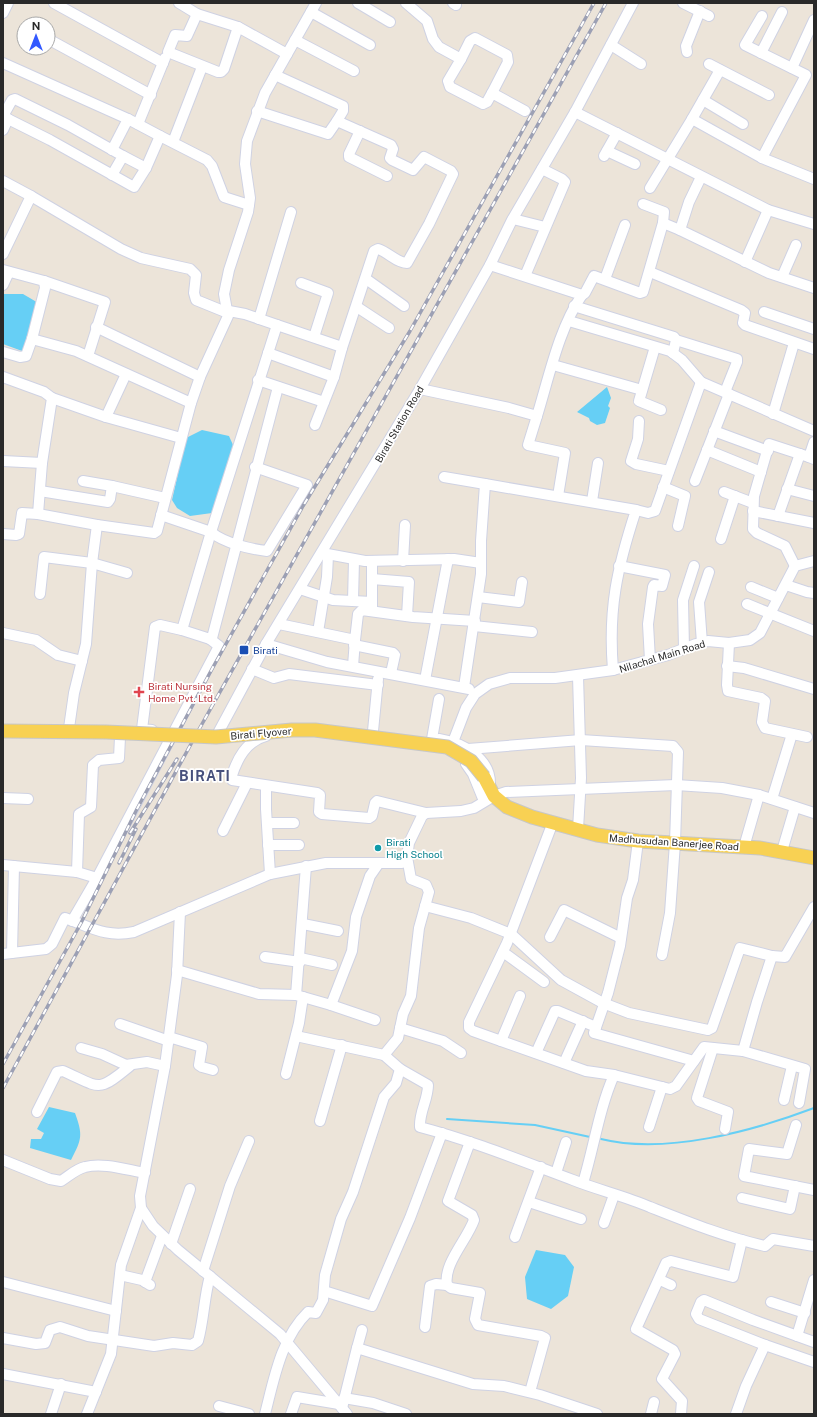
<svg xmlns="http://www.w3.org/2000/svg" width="817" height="1417" font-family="'Public Sans',sans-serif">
  <rect width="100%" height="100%" fill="#ece4d9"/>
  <g fill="#66cff5">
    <polygon points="3,294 23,294 40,304 40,314 22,351 3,344"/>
    <polygon points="607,387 611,398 608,406 610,408 605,423 597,425 590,421 589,418 577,412"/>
    <polygon points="202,430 229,436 233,445 212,513 190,516 177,508 172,500 186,438"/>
    <path d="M49 1107 75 1113C83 1135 82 1139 71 1160L30 1148 31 1139H41L44 1133 37 1129Z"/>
    <polygon points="536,1250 565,1255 574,1267 568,1296 551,1309 527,1299 525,1277"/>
  </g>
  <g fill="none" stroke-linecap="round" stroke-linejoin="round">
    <g stroke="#66cff5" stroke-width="2">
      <polyline points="447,1119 535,1125 590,1137"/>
      <path d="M601 1139C666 1155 753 1131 814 1108"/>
    </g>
    <defs>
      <g id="minor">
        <polyline points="54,3 163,63"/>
        <polyline points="179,3 197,14 238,27 287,54"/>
        <polyline points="358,3 390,22"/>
        <polyline points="406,3 427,21 433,39 439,47 461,59 448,81 450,87 483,104 487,102 492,93 525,111"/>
        <polyline points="453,3 456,5"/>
        <polyline points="683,3 709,16"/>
        <polyline points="311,12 370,45"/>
        <polyline points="3,13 8,3"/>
        <polyline points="197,14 187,36 175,35 168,52 218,72 221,72 224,69 238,27"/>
        <polyline points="762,16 745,45 806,75 762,158"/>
        <polyline points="48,39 151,95"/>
        <polyline points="295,40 354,71"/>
        <polyline points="611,45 641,64"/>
        <polyline points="687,52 686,46 700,11"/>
        <polyline points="761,53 782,12"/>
        <polyline points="461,59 470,41 475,38 507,55 508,62 492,93"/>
        <polyline points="3,63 128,119 160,136"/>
        <polyline points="709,64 769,95"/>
        <polyline points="792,68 814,20"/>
        <path d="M275 75 343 106V111L337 121 391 145 393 149 390 158 392 160 413 170 424 157 451 171 453 174 429 224 407 263C397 263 388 252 378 249L374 251 342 348"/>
        <polyline points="703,100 743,124"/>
        <polyline points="257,111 328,134 337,121"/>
        <polyline points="575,112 768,210 814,224"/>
        <polyline points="3,116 12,100 15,99 68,125 123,156 112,175"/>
        <polyline points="3,117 8,119 3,130"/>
        <polyline points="8,119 50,140 134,187 146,168 160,136 207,160 212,166 224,197 249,205"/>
        <polyline points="692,119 720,70"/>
        <polyline points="138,124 165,58"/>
        <polyline points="360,131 349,154 349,157 387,176"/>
        <polyline points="173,142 202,67"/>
        <polyline points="112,150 128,119"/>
        <polyline points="607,151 635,164"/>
        <polyline points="123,156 146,168"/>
        <polyline points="604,156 617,133"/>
        <polyline points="701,177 689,202 680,230 769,273 814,288"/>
        <polyline points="3,181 31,196 3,254"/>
        <polyline points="650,188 692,119 762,158 814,179"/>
        <polyline points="31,196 121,249 141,258 190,269 196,275 194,293 196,300 228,313"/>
        <polyline points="643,204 664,212 663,223"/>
        <polyline points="513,219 545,227"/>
        <polyline points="745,262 768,210"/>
        <polyline points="3,270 44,281 45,288 32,339"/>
        <polyline points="650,272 741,310 745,313 743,323 745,325 814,349"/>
        <polyline points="525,276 565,182 562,179 542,169"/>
        <polyline points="782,277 796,245"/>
        <polyline points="366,279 404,306"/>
        <polyline points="605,279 625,225"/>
        <polyline points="44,281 105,302 88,356"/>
        <polyline points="301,283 328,293 314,337"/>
        <polyline points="3,285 9,272"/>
        <polyline points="582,295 585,293 594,276 640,293 643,292 663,223 680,230"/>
        <polyline points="574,306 674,337 676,340 673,353"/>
        <polyline points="357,307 389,328"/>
        <path d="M229 311 245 314 277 325 211 532C224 543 250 549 267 551L307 485 255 467"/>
        <polyline points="764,312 814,329"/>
        <polyline points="259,319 291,212"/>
        <polyline points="569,321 670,351 682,360 701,382 814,431"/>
        <polyline points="277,325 339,346 342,348 334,377 315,425"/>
        <polyline points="96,327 200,377"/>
        <polyline points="676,340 737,359 737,362 725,392"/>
        <polyline points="655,347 639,401 661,410"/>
        <polyline points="3,352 20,357 26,356 32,339 76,351 191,403"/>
        <polyline points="268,353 334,377"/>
        <polyline points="553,365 642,390"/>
        <polyline points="3,377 44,392 52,398 42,463 38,514"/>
        <polyline points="258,380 324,402"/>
        <path d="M420 389 509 408 537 416C549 377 559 328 582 295L490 265"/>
        <polyline points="52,398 106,417 181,438"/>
        <polyline points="773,414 794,343"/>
        <polyline points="537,416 528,445 565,453 558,496"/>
        <polyline points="106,417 126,374"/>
        <polyline points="639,421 638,439 631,461 636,464 669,471"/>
        <polyline points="714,431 768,451"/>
        <polyline points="814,442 809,457 814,459"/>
        <polyline points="707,450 761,472"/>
        <polyline points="3,461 42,463"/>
        <polyline points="444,477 485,484"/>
        <polyline points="83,481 112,486"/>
        <polyline points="695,481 729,394"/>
        <polyline points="663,487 685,496 678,526"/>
        <polyline points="787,489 814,496"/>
        <polyline points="40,491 108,502 110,499 112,486 165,498"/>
        <polyline points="724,492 753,503"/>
        <polyline points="592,501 598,463"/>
        <polyline points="636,510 648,513 655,511 701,382"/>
        <polyline points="753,511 814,523"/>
        <polyline points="778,516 800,454"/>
        <polyline points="3,534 16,535 19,534 22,513 38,514 97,525"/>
        <polyline points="721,539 735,496"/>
        <polyline points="322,553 365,561 454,559 481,563"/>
        <polyline points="403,561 405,525"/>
        <polyline points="619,566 665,575 662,586 654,585 653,587 648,624 650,660"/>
        <polyline points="795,566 785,546 757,533 753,529 754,496 769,444 809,457"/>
        <polyline points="372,579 409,582 407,616"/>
        <polyline points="786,585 807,592 814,593"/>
        <polyline points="751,587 778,598"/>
        <polyline points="300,589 333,600 372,602"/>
        <polyline points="40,594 44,557 92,563 127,573"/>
        <polyline points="478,597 519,602 522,582"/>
        <polyline points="353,601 354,560"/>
        <polyline points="747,604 814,631"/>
        <polyline points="372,607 372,561"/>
        <polyline points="279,624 355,640 358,614 362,610 413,617 475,621"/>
        <polyline points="474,626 532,632"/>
        <polyline points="182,630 210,639 212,638 278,387"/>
        <polyline points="318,632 327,577 328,555"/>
        <polyline points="3,633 36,640 58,655 82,661"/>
        <polyline points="702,643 699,602 709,572"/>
        <polyline points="729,643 727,685 728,691 761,698 765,701 762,722 765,728 807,737"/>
        <polyline points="266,644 327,662 469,689"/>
        <polyline points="354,645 393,653 395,655 391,673"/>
        <polyline points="684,649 683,600 694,566"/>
        <polyline points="353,666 355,640"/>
        <polyline points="727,666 744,668 814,689"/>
        <polyline points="252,669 274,678 289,674 378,685"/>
        <polyline points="425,680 448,559"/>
        <path d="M464 687 481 574V541L485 484 636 510C617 568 608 609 613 670"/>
        <polyline points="69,728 74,693 86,644 92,563 97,525 154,533 157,531 191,403 200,377 228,316 224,294 229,270 248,212 250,198 245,164 247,141 265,93 316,3"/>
        <polyline points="152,730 142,729 155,627 160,625 182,630 211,532 161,515"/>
        <polyline points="373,731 378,679"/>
        <polyline points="218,733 266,644 420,389 490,265 512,220 575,112 633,3"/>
        <path d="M266 736C246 741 237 759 231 778L232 780 317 793 320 795 319 812 322 814 369 818 372 816 375 803 377 801 426 813"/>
        <polyline points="432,739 439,699"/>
        <path d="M439 739C463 743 491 758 490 785"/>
        <polyline points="453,742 466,708 475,694 489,684 510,678 555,678 613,670 668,655 696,644 708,641 729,643 750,640 760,633 795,566 814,561"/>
        <polyline points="468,749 581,740 673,746 678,752 675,843 670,913 662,955"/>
        <polyline points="466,764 473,774 484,801"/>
        <polyline points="266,786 266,809 270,874"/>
        <polyline points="3,798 28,799"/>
        <polyline points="772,799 792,734"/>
        <polyline points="553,822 507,943 469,1022 469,1028 473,1031 586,1071 614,1075 670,1089 676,1086 704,1047 743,1051"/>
        <polyline points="267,823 294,823"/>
        <polyline points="578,829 581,778 578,676"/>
        <polyline points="223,831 247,783"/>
        <polyline points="638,841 633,880 627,898 620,946 608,993 594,1033 694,1061"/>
        <polyline points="268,845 299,845"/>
        <polyline points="744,847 759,795"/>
        <polyline points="782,851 795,807"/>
        <polyline points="3,865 77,872 97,878"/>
        <polyline points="77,872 79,814 91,807 93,765 99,760 119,758 120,737"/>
        <polyline points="425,906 471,918 511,934 561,980 603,1003 629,1013 708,1030 712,1028 740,948 772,956 785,957 814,907"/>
        <polyline points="180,912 177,975 165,1066 140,1196 141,1208 153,1226 178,1250 280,1334 347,1414"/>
        <polyline points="72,921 97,878 219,646 210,639"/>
        <polyline points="303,924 338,931"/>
        <polyline points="550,937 564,910 621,938"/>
        <polyline points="503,952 544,982"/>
        <polyline points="12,953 14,866"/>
        <path d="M3 954 46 949 52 944 65 918C91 927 105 938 134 932L270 874 326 863H402L407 857 409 843 422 816 426 813 461 811 474 808 494 796 506 792 676 785 722 788 759 795 814 813"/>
        <polyline points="772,956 757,1002 743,1051 805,1069 799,1103"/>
        <polyline points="265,957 300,962"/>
        <polyline points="300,958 332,965"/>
        <polyline points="177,970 259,994 296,995 331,1005 352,951 356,917 370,876 379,863"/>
        <polyline points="296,995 306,866"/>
        <polyline points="331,1005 375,1020"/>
        <polyline points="120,1024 169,1041"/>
        <polyline points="400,1028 443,1041 461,1053"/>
        <polyline points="296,1036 384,1055"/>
        <polyline points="169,1037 202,1047 199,1065 202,1067 213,1070"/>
        <polyline points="501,1041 520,996"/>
        <polyline points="81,1048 102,1054 126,1065 147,1062 165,1066"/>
        <polyline points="713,1048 697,1098 699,1101 728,1112 725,1129"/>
        <polyline points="536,1053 555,1011 558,1011 596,1027"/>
        <polyline points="564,1063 583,1021"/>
        <path d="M400 1069 428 1085C428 1100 419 1112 420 1127 473 1141 522 1161 573 1180 598 1190 625 1196 650 1207 688 1222 725 1237 765 1246L773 1239 814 1246"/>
        <polyline points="286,1074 299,1023 303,997"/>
        <polyline points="784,1100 792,1066"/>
        <path d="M37 1112 57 1072 63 1071C101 1088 97 1093 130 1066"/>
        <polyline points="320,1121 342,1045"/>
        <polyline points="796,1125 787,1154 749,1149 744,1176 814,1190"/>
        <polyline points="649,1127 662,1087"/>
        <path d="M470 1142 448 1201 472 1215 474 1220C467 1240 443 1264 447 1285L451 1288 480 1293 475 1319 478 1325 541 1336 545 1338 530 1392"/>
        <path d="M3 1160 50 1179 61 1181C69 1176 76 1169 85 1167 103 1162 127 1170 145 1173"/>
        <polyline points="556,1173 566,1142"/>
        <path d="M583 1183C594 1147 599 1109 614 1075"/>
        <polyline points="742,1198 790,1209 795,1186"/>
        <polyline points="529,1202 581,1219"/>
        <polyline points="604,1223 614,1195"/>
        <polyline points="515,1237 541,1167"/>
        <polyline points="171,1244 190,1189"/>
        <polyline points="203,1271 230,1186 249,1141"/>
        <polyline points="120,1275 142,1280 150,1285"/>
        <polyline points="660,1280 671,1285"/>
        <polyline points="3,1282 116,1311"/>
        <polyline points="145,1282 162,1236"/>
        <polyline points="324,1291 372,1306 410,1218 442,1133"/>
        <polyline points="771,1302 805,1313"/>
        <polyline points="425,1327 430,1286 436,1284 447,1285"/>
        <polyline points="797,1336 814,1280"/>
        <path d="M3 1338 36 1344 45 1343 50 1330 60 1327 88 1336 154 1346 173 1343 192 1345 198 1341C204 1319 204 1297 210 1276"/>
        <polyline points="765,1345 699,1319 696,1314 701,1302 704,1300 753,1320 814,1342"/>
        <polyline points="357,1348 362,1330"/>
        <polyline points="3,1374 96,1392"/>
        <polyline points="344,1398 373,1403 406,1414"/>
        <polyline points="219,1406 249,1414"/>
        <polyline points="342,1408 357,1348 473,1384 504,1386 540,1395 597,1414"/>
        <polyline points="51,1414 61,1384"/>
        <polyline points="87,1414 111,1354 121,1265 141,1208"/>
        <path d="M265 1414C274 1379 281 1338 308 1312L316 1313 323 1300 325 1275 341 1219 353 1192 384 1097 396 1083 400 1069 384 1055 398 1038 403 1014 411 996 419 928 429 892 426 885 411 879 407 857"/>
        <polyline points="291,1414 297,1397 339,1404"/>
        <polyline points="651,1414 654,1402"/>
        <polyline points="681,1414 682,1401 662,1379 675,1354 673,1350 636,1329 666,1263 671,1261 733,1277 742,1240"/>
        <polyline points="736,1414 746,1386 765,1345 814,1362"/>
      </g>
      <polyline id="major" points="484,777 494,796 507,807 532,817 597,835 638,841 760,848 814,858"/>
    </defs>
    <use href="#minor" stroke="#cfd2e3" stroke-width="12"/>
    <use href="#major" stroke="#c7c7c7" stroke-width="15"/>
    <use href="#minor" stroke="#fff" stroke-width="10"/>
    <use href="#major" stroke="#f8d153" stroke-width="13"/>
    <defs>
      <g id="rail">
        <polyline points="130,833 177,759"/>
        <polyline points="119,863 136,829"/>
        <polyline points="3,1064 81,923 137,809 212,669 303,506 410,331 594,3"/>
        <polyline points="3,1088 197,733 606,3"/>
      </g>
    </defs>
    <use href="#rail" stroke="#9ca0b4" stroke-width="3.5"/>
    <use href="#rail" stroke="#fff" stroke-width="2" stroke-dasharray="6" stroke-linecap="butt"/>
    <defs>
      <polyline id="major-bridge" points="3,731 106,732 216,737 292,730 315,730 447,747 471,761 484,777"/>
    </defs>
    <use href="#major-bridge" stroke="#c7c7c7" stroke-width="15" stroke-linecap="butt"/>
    <use href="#major-bridge" stroke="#f8d153" stroke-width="13"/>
  </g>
  <rect fill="#1a4fb4" stroke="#fff" stroke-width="1.5" x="239" y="645" width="10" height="10" rx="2"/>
  <path fill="#e0444e" stroke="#fff" stroke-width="1.5" d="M137 686h4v4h4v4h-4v4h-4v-4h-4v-4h4z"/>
  <circle fill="#0f9aa8" stroke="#fff" stroke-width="1.5" cx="378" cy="848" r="4"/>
  <g text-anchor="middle" stroke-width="3.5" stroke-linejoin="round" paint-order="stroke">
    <g font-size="10" fill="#292929" stroke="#fff">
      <text transform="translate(399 424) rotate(-60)" y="4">Birati Station Road</text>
      <text transform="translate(662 656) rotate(-17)" y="4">Nilachal Main Road</text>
      <text transform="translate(261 733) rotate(-5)" y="4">Birati Flyover</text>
      <text transform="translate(674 842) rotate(4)" y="4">Madhusudan Banerjee Road</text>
    </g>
    <g font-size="10" fill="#164399" stroke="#fff" text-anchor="start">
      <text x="253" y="654">Birati</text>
    </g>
    <g font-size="10" fill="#be3a42" stroke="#fff" text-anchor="start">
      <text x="148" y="690">Birati Nursing<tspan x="148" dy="12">Home Pvt. Ltd.</tspan></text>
    </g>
    <g font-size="10" fill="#0d838f" stroke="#fff" text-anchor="start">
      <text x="386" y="846">Birati<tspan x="386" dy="12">High School</tspan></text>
    </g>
    <g font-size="14" font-weight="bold" letter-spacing="1" fill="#47507c" stroke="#fff">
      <text x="205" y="781">BIRATI</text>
    </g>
  </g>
  <rect width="817" height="1417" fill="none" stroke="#292929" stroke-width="8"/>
  <g transform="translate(36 36)"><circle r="19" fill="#ffffff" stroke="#a9a9a9"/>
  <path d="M0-3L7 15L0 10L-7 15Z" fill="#3359ff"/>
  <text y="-6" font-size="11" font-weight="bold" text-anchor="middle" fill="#292929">N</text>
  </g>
</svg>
